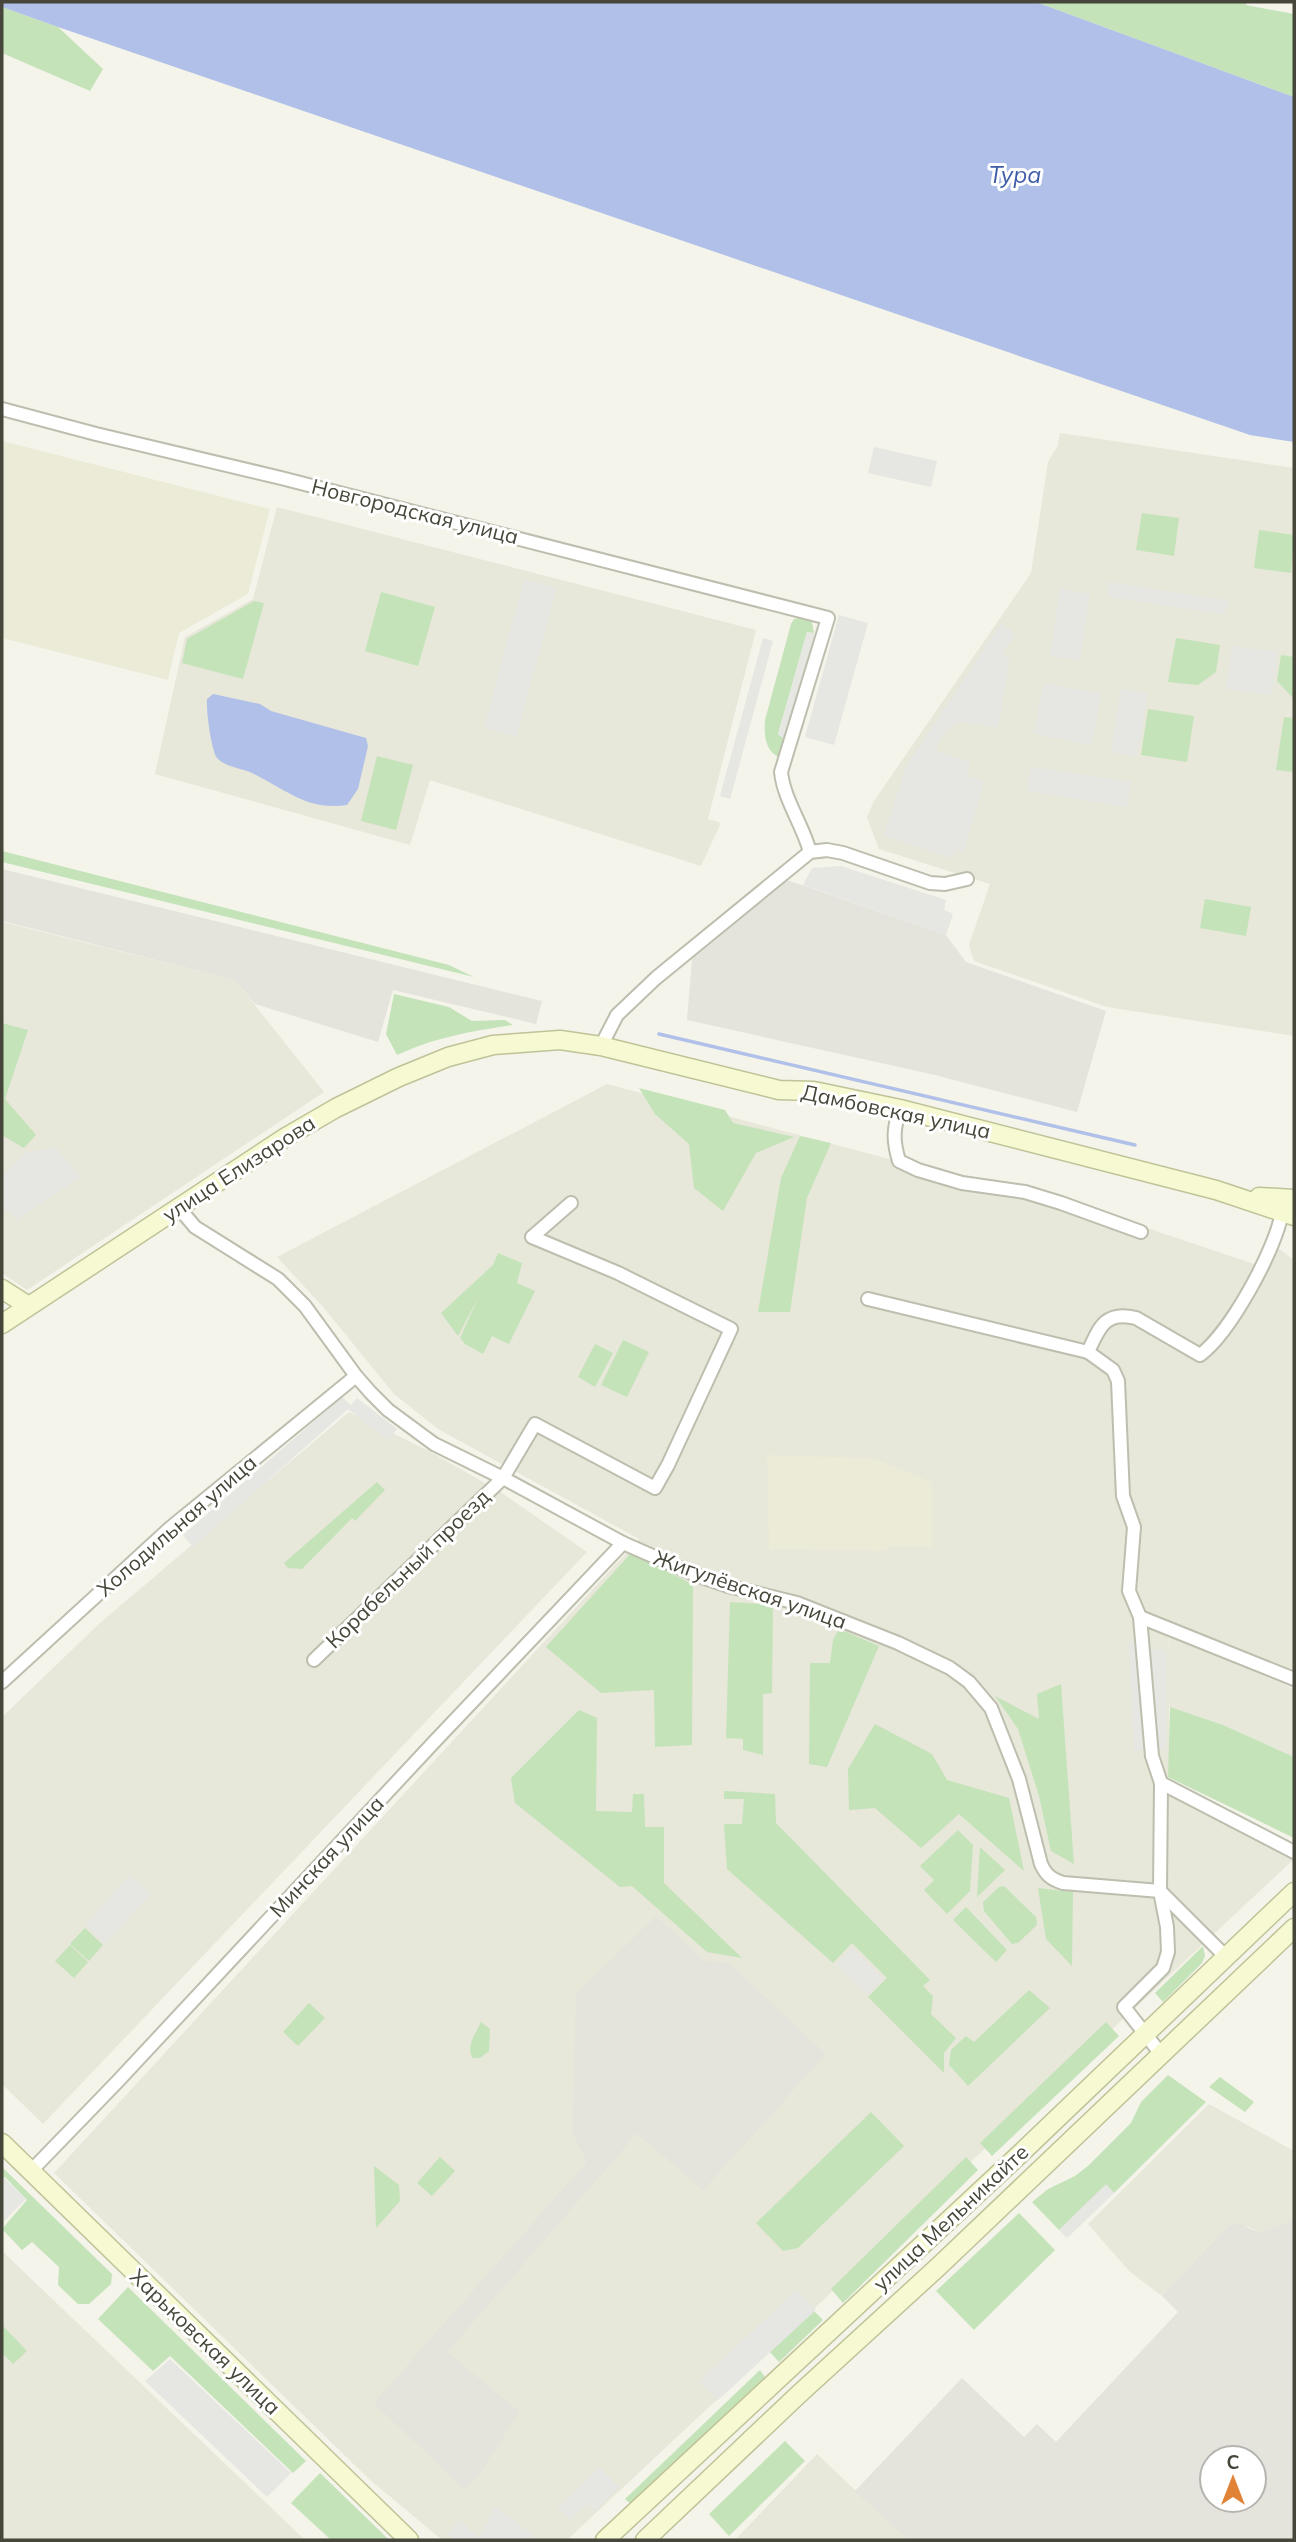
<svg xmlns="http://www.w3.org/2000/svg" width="1296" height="2542" font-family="Mulish,sans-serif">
  <rect width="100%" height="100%" fill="#f4f4eb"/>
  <g fill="#e7e7da">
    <polygon points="1060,433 1294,468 1294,1036 1107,1007 974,961 969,945 990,884 879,849 867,817 874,801 1031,573 1048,462 1058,445"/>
    <polygon points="277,507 756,630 708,819 719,822 720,825 701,866 430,780 410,845 155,774 185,637 253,599"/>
    <polygon points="2,922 235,980 324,1092 27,1290 2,1273"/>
    <polygon points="607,1084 1141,1226 1266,1268 1278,1248 1294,1260 1294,1673 1169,1623 1169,1651 1170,1634 1294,1689 1294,1757 1223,1725 1169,1707 1169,1791 1204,1813 1294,1859 567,2540 442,2540 369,2479 54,2173 639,1539 438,1429 394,1394 324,1308 277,1257"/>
    <polygon points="349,1412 427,1450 499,1491 587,1552 43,2124 2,2084 2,1717 101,1622"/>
    <polygon points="1209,2104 1294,2151 1294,2221 1259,2232 1249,2227 1229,2225 1162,2296 1129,2271 1088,2224"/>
    <polygon points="2,2251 305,2540 2,2540"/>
    <polygon points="817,2454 908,2540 735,2540"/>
  </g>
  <g fill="#e4e3dc" fill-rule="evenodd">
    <polygon points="2,869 542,1001 536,1024 393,990 378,1042 255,1004 235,980 2,921"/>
    <polygon points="787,880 946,935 966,962 1106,1011 1077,1112 935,1075 687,1020 692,959"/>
    <polygon points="656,1916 704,1961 728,1963 826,2054 703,2190 637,2133 447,2352 519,2412 480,2473 465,2490 374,2403 587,2162 573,2133 576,1995"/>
    <path d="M1294 2221V2540H908L855 2491 962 2378 1024 2437 1037 2424 1056 2442 1178 2312 1162 2296 1229 2225 1238 2224 1259 2232ZM1212 2458H1254V2500H1212Z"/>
  </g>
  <g fill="#ebebd7">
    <polygon points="2,441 270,509 248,594 179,633 168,680 2,638"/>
    <polygon points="767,1455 873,1458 932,1482 932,1547 889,1547 886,1551 769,1549"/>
  </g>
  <g fill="#c4e3b9">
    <polygon points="1036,2 1247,2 1246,5 1294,14 1294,97"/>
    <polygon points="2,7 58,27 103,69 90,91 2,53"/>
    <polygon points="1142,513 1179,518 1174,556 1136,550"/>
    <polygon points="1259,530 1294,535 1291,573 1254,568"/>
    <polygon points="381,592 435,607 418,666 365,651"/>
    <polygon points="254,601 264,603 243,679 182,663 187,639"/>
    <path d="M800 618 812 622 814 633 807 632 778 734 784 738 785 743 779 757C765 751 764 734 765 720L791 624 794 619Z"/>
    <polygon points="1176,638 1220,645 1216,672 1198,685 1168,682"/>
    <polygon points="1281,655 1294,657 1294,699 1277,681"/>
    <polygon points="1148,709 1194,716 1187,762 1141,755"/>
    <polygon points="1284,717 1294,718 1294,772 1276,770"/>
    <polygon points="377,756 413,765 396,830 361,821"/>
    <polygon points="2,851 449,965 474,977 2,862"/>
    <polygon points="1205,899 1251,907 1246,936 1200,928"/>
    <path d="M394 994 449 1007 472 1021 505 1020 513 1025C472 1031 436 1037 397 1055L386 1034Z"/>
    <polygon points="2,1023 28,1030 5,1099 36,1135 24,1148 2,1135"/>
    <polygon points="639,1088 725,1110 733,1123 794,1137 756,1153 723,1211 694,1188 689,1144 655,1114"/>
    <polygon points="800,1136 831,1143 807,1198 790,1312 758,1312 781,1178"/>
    <polygon points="498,1253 522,1263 517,1283 535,1291 509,1344 492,1336 483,1354 465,1344 460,1338 478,1298 458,1336 441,1313 493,1265"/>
    <polygon points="623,1340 649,1352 627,1397 601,1385"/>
    <polygon points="595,1344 613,1353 595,1387 578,1377"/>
    <polygon points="377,1482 385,1490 355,1521 352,1518 302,1569 288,1568 284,1563"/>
    <polygon points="632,1552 693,1585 692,1745 655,1747 654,1690 601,1693 546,1647"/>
    <polygon points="730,1602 773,1605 772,1693 763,1694 763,1755 743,1750 743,1739 726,1738"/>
    <polygon points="839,1629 879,1646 827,1767 809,1764 810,1663 830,1663 833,1640"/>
    <polygon points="1061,1684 1074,1864 1051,1851 1039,1796 1018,1729 995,1696 1039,1719 1037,1694"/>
    <polygon points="1170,1707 1223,1725 1294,1757 1294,1838 1168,1777"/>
    <polygon points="579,1710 597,1718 596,1811 632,1812 633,1794 644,1794 645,1827 664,1827 664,1883 742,1958 707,1952 632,1886 620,1887 515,1803 511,1778"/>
    <polygon points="875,1724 932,1754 947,1780 1009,1798 1024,1871 959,1814 921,1848 875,1808 849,1810 848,1769"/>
    <polygon points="724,1791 775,1794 776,1823 930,1980 923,1986 933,1996 931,2014 956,2038 944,2053 944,2073 868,1997 887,1978 852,1943 833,1963 727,1869 724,1824 742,1824 744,1799 724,1799"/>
    <polygon points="958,1830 973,1845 970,1891 947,1914 924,1890 934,1880 920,1866"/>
    <polygon points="980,1847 1005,1870 977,1897"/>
    <polygon points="1004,1886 1036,1917 1037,1925 1018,1943 1012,1944 984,1911 983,1902 999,1887"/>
    <polygon points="1038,1888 1073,1892 1072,1966 1046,1939"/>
    <polygon points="966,1907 1007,1950 996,1962 953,1920"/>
    <polygon points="85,1928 103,1945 89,1961 70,1944"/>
    <polygon points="70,1945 88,1962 74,1978 55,1961"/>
    <polygon points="1203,1946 1205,1956 1202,1963 1163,2002 1155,1993"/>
    <polygon points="1029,1990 1050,2008 968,2086 949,2065 951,2050 966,2036 974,2042"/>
    <polygon points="309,2003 325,2018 298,2046 283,2032"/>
    <path d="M481 2022 490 2029 489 2051 480 2058H473C465 2047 476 2033 481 2022Z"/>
    <polygon points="1106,2022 1119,2036 992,2156 980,2143"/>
    <polygon points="1168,2075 1206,2102 1114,2193 1106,2185 1059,2230 1032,2202 1048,2189 1075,2176 1088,2166 1131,2123 1141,2102"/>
    <polygon points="1220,2077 1254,2102 1245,2112 1209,2087"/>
    <polygon points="871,2112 904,2146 798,2248 783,2251 756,2223"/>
    <polygon points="440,2157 455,2171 432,2196 417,2183"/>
    <polygon points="966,2157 978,2170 843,2303 831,2289"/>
    <polygon points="374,2166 399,2185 400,2201 376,2228"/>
    <polygon points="2,2167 112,2274 111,2284 89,2304 78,2304 58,2285 59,2267 32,2242 22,2250 2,2229 27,2200 5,2177 2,2179"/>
    <polygon points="1019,2213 1055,2250 974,2330 936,2291"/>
    <polygon points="128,2287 306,2461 293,2473 170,2356 153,2371 98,2319"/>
    <polygon points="813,2310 823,2320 779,2362 769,2351"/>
    <polygon points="2,2325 27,2351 13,2364 2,2353"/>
    <polygon points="760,2370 765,2377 632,2505 625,2499"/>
    <polygon points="785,2441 805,2461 729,2536 709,2514"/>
    <polygon points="320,2473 381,2532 389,2540 331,2540 291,2503"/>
  </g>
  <g fill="#e6e6e2">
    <polygon points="874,447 937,461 931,487 868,473"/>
    <polygon points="524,579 557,588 516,737 484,728"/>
    <polygon points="1107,582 1231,601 1223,614 1108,597"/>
    <polygon points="1060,589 1090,594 1080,660 1050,656"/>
    <polygon points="839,615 868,623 834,745 805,737"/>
    <polygon points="1001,623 1015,634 1002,654 1010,660 998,727 956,722 940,739 936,751 970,762 968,776 984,782 964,851 956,849 952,858 884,836 906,766"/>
    <polygon points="807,632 815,634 786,739 778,735"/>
    <polygon points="763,638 773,641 730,799 720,796"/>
    <polygon points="1232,646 1278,652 1272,695 1226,689"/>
    <polygon points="1043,683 1101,694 1092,745 1034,734"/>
    <polygon points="1121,689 1148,694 1137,757 1111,752"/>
    <polygon points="1031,767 1131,782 1127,807 1027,791"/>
    <polygon points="841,866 946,900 944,910 953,914 946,935 803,885 812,868"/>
    <polygon points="55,1147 80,1177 18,1219 2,1208 2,1176 25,1153"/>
    <polygon points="342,1397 351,1405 357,1398 397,1429 388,1440 348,1409 193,1547 183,1535"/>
    <polygon points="1129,1640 1148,1648 1166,1651 1166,1748 1134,1750"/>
    <polygon points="130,1875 151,1894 105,1944 85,1925"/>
    <polygon points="852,1948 883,1978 868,1995 836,1965"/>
    <polygon points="4,2178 26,2199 2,2223 2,2181"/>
    <polygon points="1106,2184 1114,2193 1067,2238 1059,2230"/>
    <polygon points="797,2290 816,2310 717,2401 699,2381"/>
    <polygon points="170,2359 291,2473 267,2497 145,2381"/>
    <polygon points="599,2467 619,2487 595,2511 587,2503 570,2520 557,2508"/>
    <polygon points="495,2507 535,2536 531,2540 454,2540 447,2534 460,2520 479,2538"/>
  </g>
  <g fill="#b0c0e8">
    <polygon points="2,2 1036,2 1294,97 1294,442 1250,435 58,27 2,7"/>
    <path d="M213 694 260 704 271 711 366 738 368 746 358 789 347 805C306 811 286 789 252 773 241 768 225 767 217 758 211 749 206 710 207 699Z"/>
  </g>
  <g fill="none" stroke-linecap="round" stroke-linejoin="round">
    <polyline stroke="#b0c0e8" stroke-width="3.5" points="659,1034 1135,1145"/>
    <defs>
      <g id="street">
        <path d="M2 409 96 434 281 478 828 618 781 772C784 800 803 825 810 852"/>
        <polyline points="601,1046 617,1015 656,978 810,852 827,850 843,853 930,883 945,884 967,879"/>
        <path d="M900 1109C893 1129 893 1141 899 1161L918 1170 962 1183 1025 1192 1061 1203 1141 1232"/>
        <path d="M179 1208 195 1227 278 1279 305 1306 356 1376 371 1393 388 1410 434 1444 503 1478 623 1543 696 1575 728 1586 797 1603 898 1643 950 1668 969 1682 991 1708 1019 1779 1041 1864C1046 1875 1051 1879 1063 1883L1160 1891 1226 1957"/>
        <path d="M868 1299 1088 1352C1099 1328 1105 1310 1136 1318L1200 1355C1230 1333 1276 1249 1282 1212"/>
        <polyline points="1088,1352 1113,1370 1118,1381 1123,1496 1134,1527 1129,1591 1140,1617 1152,1756 1161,1783 1160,1891 1167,1927 1168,1952 1163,1968 1124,2007 1161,2054"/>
        <polyline points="1140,1617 1294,1679"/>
        <polyline points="314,1660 503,1478 535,1424 655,1488 668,1465 731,1329 618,1273 532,1237 571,1203"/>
        <polyline points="2,1682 169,1529 356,1376"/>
        <polyline points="1161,1783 1294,1852"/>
        <polyline points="31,2171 118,2081 435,1741 623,1543"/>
      </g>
      <g id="secondary">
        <polyline points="1259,1197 1294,1199"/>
        <polyline points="2,1289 27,1305"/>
        <polyline points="2,1324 286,1137 336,1108 399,1077 448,1057 493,1045 560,1040 601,1046 779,1090 814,1091 900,1109 1216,1190 1294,1216"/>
        <polyline points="2,2143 409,2540"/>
        <polyline points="605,2540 1021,2153 1294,1892"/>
        <polyline points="645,2540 798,2395 938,2267 1294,1928"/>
      </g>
    </defs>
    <use href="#street" stroke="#bebeaf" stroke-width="16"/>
    <use href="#secondary" stroke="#c0c298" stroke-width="21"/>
    <use href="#street" stroke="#fff" stroke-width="12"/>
    <use href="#secondary" stroke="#f6f9d1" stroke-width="18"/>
  </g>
  <g text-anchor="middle" stroke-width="6" stroke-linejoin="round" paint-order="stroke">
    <g font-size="21" fill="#47463a" stroke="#fff">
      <text transform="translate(415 512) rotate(14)" y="7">Новгородская улица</text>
      <text transform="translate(896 1112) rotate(12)" y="7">Дамбовская улица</text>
      <text transform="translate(239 1169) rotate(-33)" y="7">улица Елизарова</text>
      <text transform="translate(177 1526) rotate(-41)" y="7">Холодильная улица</text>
      <text transform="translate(408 1569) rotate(-44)" y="7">Корабельный проезд</text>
      <text transform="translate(750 1590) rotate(19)" y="7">Жигулёвская улица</text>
      <text transform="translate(327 1857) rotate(-47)" y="7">Минская улица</text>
      <text transform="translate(951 2218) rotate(-43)" y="7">улица Мельникайте</text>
      <text transform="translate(205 2342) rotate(44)" y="7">Харьковская улица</text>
    </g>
    <g font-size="23" font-style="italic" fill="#3f5ca7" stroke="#fff">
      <text x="1015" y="183">Тура</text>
    </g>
  </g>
  <rect width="1296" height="2542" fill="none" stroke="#47463a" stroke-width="7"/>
  <g transform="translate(1233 2479)"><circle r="33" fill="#ffffff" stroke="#b5b5b0" stroke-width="2"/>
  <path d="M0-5L12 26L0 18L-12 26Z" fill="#e08336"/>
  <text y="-10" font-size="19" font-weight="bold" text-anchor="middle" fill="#47463a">С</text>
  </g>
</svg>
